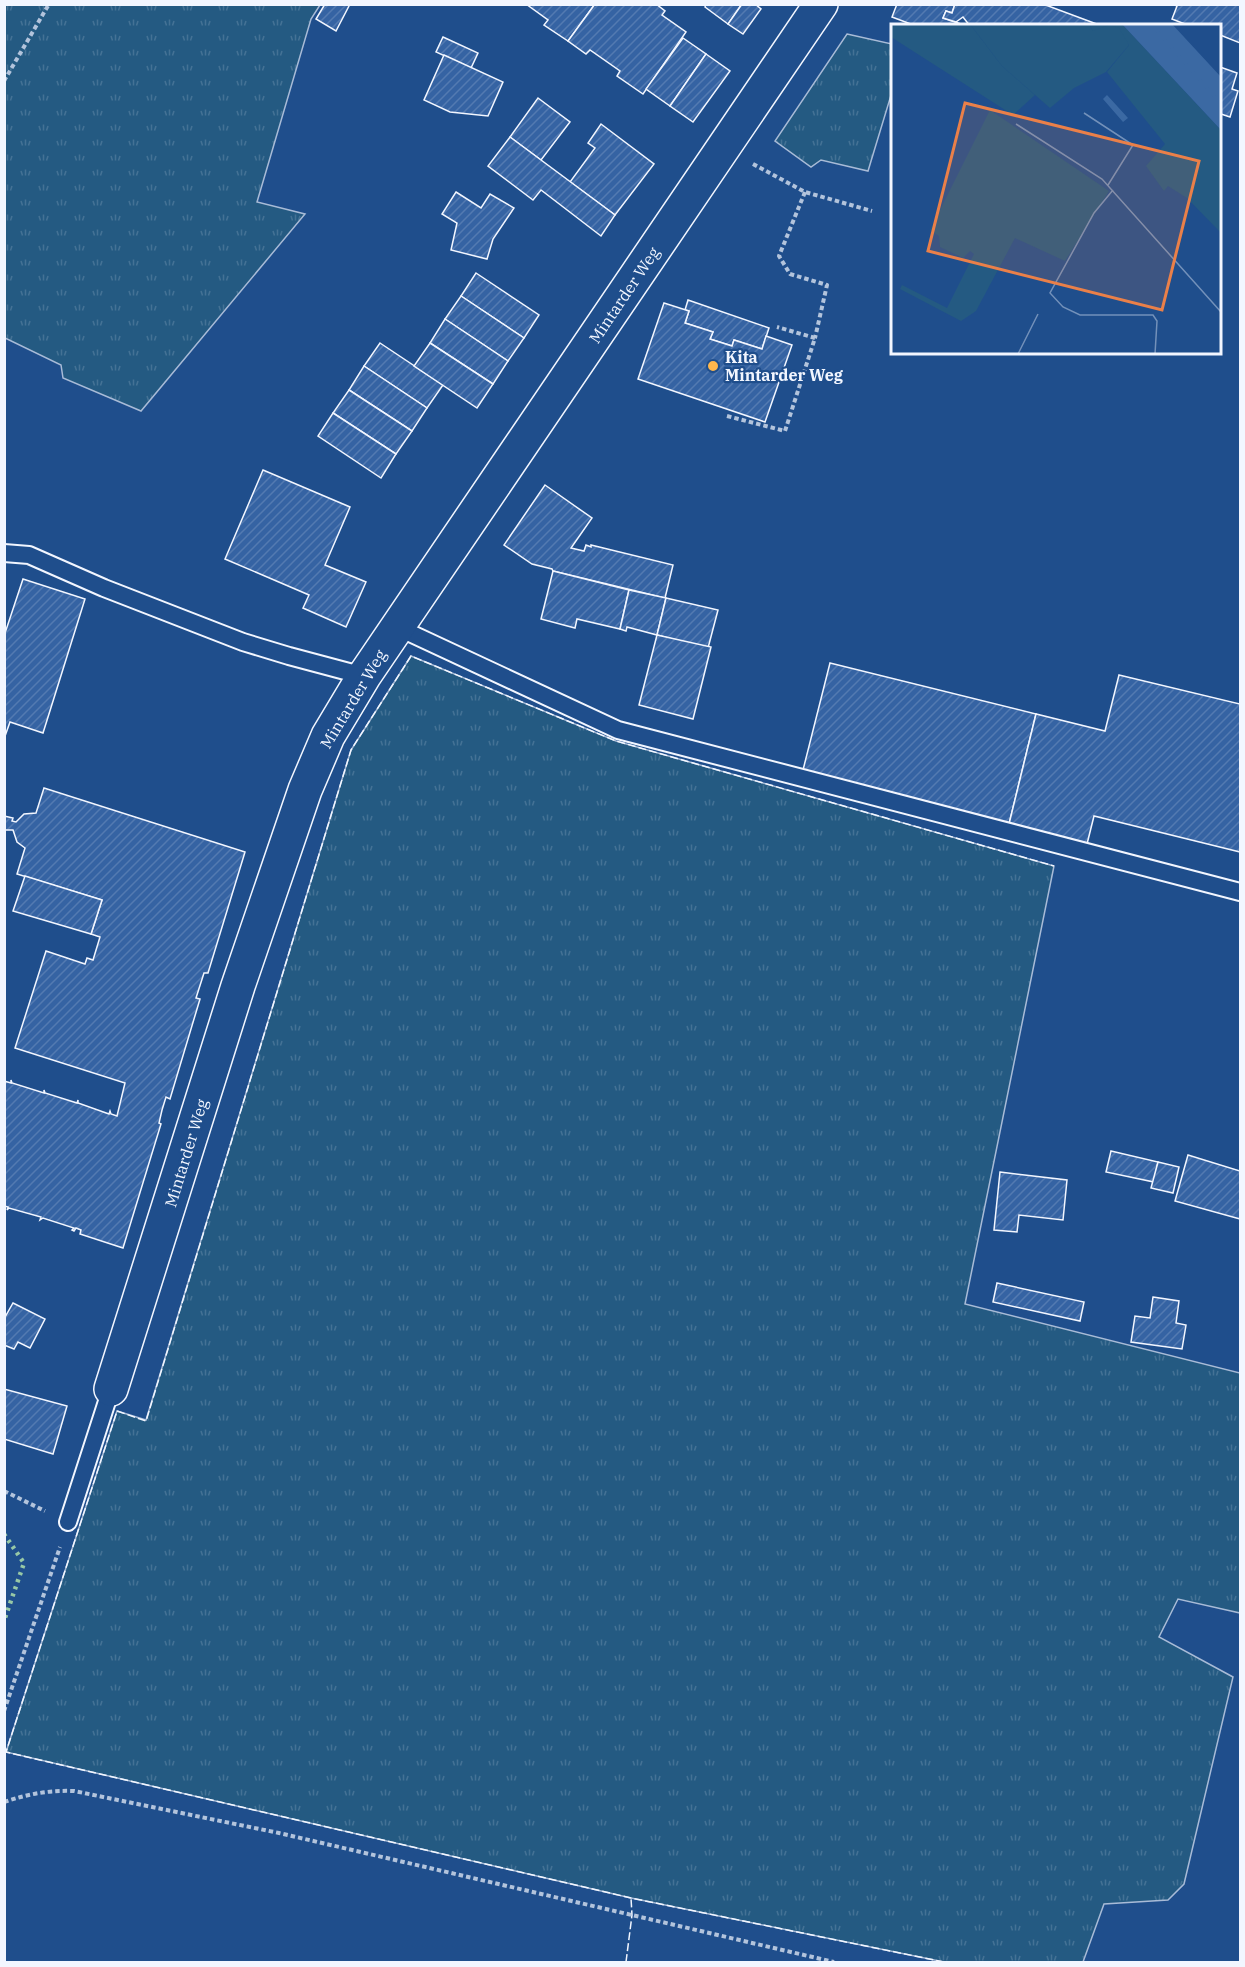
<svg xmlns="http://www.w3.org/2000/svg" width="1245" height="1967" font-family="'IBM Plex Serif',serif">
  <defs>
    <pattern id="grass-tufts" width="24" height="20" patternUnits="userSpaceOnUse" patternTransform="scale(1.5)"><rect width="24" height="20" fill="#245a82"/><path d="M3 7l-1-3M5 7V3M7 7l1-3M15 17l-1-3M17 17v-4M19 17l1-3" fill="none" stroke="#447295"/></pattern>
    <pattern id="building-hatch" width="6" height="6" patternUnits="userSpaceOnUse" patternTransform="scale(1.5)"><rect width="6" height="6" fill="#3563a3"/><path d="M-1 1l2-2M0 6l6-6M5 7l2-2" fill="none" stroke="#537ab1"/></pattern>
  </defs>
  <rect width="100%" height="100%" fill="#1f4e8c"/>
  <g fill="url(#grass-tufts)" stroke="#a8bbd7" stroke-width="1.5">
    <polygon points="4,5 320,5 311,19 257,202 305,214 141,411 63,378 61,365 5,338"/>
    <polygon points="847,34 892,44 892,92 868,171 821,160 811,167 775,141"/>
    <polygon points="411,656 616,741 1054,866 965,1304 1240,1373 1240,1613 1178,1599 1159,1637 1233,1677 1184,1884 1168,1900 1104,1904 1083,1962 944,1962 631,1898 6,1752 117,1411 146,1420 351,750"/>
  </g>
  <g fill="url(#building-hatch)" stroke="#f2f6ff" stroke-width="1.5">
    <polygon points="325,4 350,4 336,31 316,19"/>
    <polygon points="526,4 595,4 568,41 544,25 548,20"/>
    <polygon points="595,4 656,4 665,11 662,15 686,32 643,94 617,76 620,71 590,50 586,54 568,41"/>
    <polygon points="706,4 742,4 728,24 705,7"/>
    <polygon points="742,4 755,4 761,9 743,34 728,24"/>
    <polygon points="897,4 955,4 952,13 946,11 943,18 961,24 916,26 892,17"/>
    <polygon points="955,4 1043,4 1102,26 970,26 963,17 956,22 943,18 946,11 952,13"/>
    <polygon points="1173,4 1240,4 1240,43 1220,35 1220,26 1190,26 1172,19 1177,6"/>
    <polygon points="443,37 478,53 471,68 436,52"/>
    <polygon points="683,38 706,54 670,106 646,89"/>
    <polygon points="706,54 730,71 693,122 670,106"/>
    <polygon points="444,55 503,82 488,116 450,112 424,100"/>
    <polygon points="1220,67 1237,73 1232,89 1238,91 1230,117 1221,114 1220,118"/>
    <polygon points="538,98 570,122 541,160 510,137"/>
    <polygon points="601,124 654,164 615,215 570,182 595,148 588,143"/>
    <polygon points="510,137 615,215 601,236 541,190 533,200 488,166"/>
    <polygon points="456,192 481,208 490,194 514,208 493,239 487,259 451,250 457,223 442,214"/>
    <polygon points="476,273 539,315 524,338 461,296"/>
    <polygon points="461,296 524,338 508,361 445,319"/>
    <polygon points="688,300 769,328 762,349 734,340 732,346 710,339 713,332 685,323 689,311 685,310"/>
    <polygon points="664,303 689,311 685,323 713,332 710,339 732,346 734,340 762,349 766,336 792,345 765,422 638,379"/>
    <polygon points="445,319 508,361 493,384 430,343"/>
    <polygon points="380,343 443,385 427,408 364,366"/>
    <polygon points="430,343 493,384 477,408 414,366"/>
    <polygon points="364,366 427,408 412,431 349,390"/>
    <polygon points="349,390 412,431 396,454 333,413"/>
    <polygon points="333,413 396,454 381,478 318,436"/>
    <polygon points="263,470 350,507 325,565 366,582 346,627 303,608 309,595 225,559"/>
    <polygon points="545,485 592,518 571,548 584,551 586,545 591,547 591,545 673,565 665,598 553,571 552,569 532,564 504,545"/>
    <polygon points="553,571 629,590 620,629 577,619 575,628 541,619"/>
    <polygon points="23,579 85,599 43,733 10,722 4,739 4,636"/>
    <polygon points="629,590 666,598 657,635 627,627 626,631 620,629"/>
    <polygon points="666,598 718,610 708,648 657,635"/>
    <polygon points="657,635 711,647 693,719 639,705"/>
    <polygon points="830,663 1036,714 1009,824 802,774"/>
    <polygon points="1119,675 1240,704 1240,852 1094,816 1087,844 1009,824 1036,714 1105,731"/>
    <polygon points="44,788 245,852 208,973 204,973 196,998 200,999 170,1099 166,1097 162,1110 159,1123 161,1124 123,1248 80,1234 81,1230 76,1228 74,1231 72,1230 74,1228 43,1218 40,1220 41,1217 9,1208 7,1210 8,1207 4,1206 4,1081 11,1083 11,1080 12,1083 44,1093 44,1090 45,1093 77,1103 78,1100 78,1103 109,1114 110,1111 111,1114 117,1116 125,1083 15,1048 46,951 85,964 87,958 93,960 100,937 91,934 102,900 17,874 25,848 17,842 13,830 4,830 4,816 13,818 12,821 16,822 24,814 36,813"/>
    <polygon points="25,876 102,900 91,934 13,911"/>
    <polygon points="1111,1151 1158,1162 1154,1182 1106,1172"/>
    <polygon points="1188,1155 1240,1171 1240,1219 1175,1201"/>
    <polygon points="1158,1162 1179,1167 1173,1193 1151,1188"/>
    <polygon points="1000,1172 1067,1180 1063,1220 1019,1215 1017,1232 994,1230"/>
    <polygon points="997,1283 1084,1302 1080,1321 993,1302"/>
    <polygon points="1153,1297 1179,1301 1176,1323 1186,1325 1182,1349 1131,1342 1135,1316 1150,1318"/>
    <polygon points="13,1303 45,1319 30,1348 18,1342 14,1349 4,1345 4,1319"/>
    <polygon points="4,1389 67,1406 53,1454 4,1439"/>
  </g>
  <g fill="none" stroke-linecap="round" stroke-linejoin="round">
    <defs>
      <g id="lane">
        <polyline points="4,553 29,555 104,588 243,642 289,656 364,676"/>
        <polyline points="397,627 618,730 1240,892"/>
        <polyline points="68,1522 111,1389"/>
      </g>
      <polyline id="street" points="111,1389 238,986 305,790 328,736 364,676 821,4"/>
    </defs>
    <use href="#lane" stroke="#f2f6ff" stroke-width="20"/>
    <use href="#street" stroke="#f2f6ff" stroke-width="36"/>
    <g stroke="#b3c4dc" stroke-width="4" stroke-dasharray="4.5 3" stroke-linecap="butt">
      <polyline points="4,81 49,4"/>
      <polyline points="753,164 805,192 872,211"/>
      <polyline points="805,192 779,256 790,274 827,285 815,338"/>
      <polyline points="727,416 785,431 815,338 777,327"/>
      <polyline points="4,1491 45,1511"/>
      <polyline points="4,1711 60,1547"/>
      <path d="M4 1802C28 1794 49 1790 74 1791L279 1833 834 1962"/>
    </g>
    <use href="#lane" stroke="#1f4e8c" stroke-width="16"/>
    <use href="#street" stroke="#1f4e8c" stroke-width="33"/>
    <polyline stroke="#97c8a6" stroke-width="4.5" stroke-dasharray="3 4.5" stroke-linecap="butt" points="4,1534 24,1563 4,1621"/>
    <g stroke="#f2f6ff" stroke-width="1.5" stroke-dasharray="8 3" stroke-linecap="butt">
      <polyline points="626,1962 632,1915 631,1898"/>
      <polyline points="944,1962 631,1898 6,1752 117,1411 146,1421 351,750 411,656 616,741 1054,866"/>
    </g>
  </g>
  <circle fill="#ffb74d" stroke="#1f4e8c" stroke-width="2" cx="713" cy="366" r="6"/>
  <g text-anchor="middle" stroke-width="4.5" stroke-linejoin="round" paint-order="stroke">
    <g font-size="16" fill="#f2f6ff" stroke="#1f4e8c">
      <text transform="translate(624 295) rotate(-56)" y="6">Mintarder Weg</text>
      <text transform="translate(353 699) rotate(-59)" y="6">Mintarder Weg</text>
      <text transform="translate(186 1153) rotate(-73)" y="6">Mintarder Weg</text>
    </g>
    <g font-size="16" font-weight="bold" fill="#f2f6ff" stroke="#1f4e8c" text-anchor="start">
      <text x="725" y="363">Kita<tspan x="725" dy="18">Mintarder Weg</tspan></text>
    </g>
  </g>
  <g transform="translate(891 24)">
    <rect width="330" height="330" fill="#1f4e8c"/>
    <path d="M0 0H79L111 42 144 71 122 91 0 13ZM198 0H231L330 106V209L296 174 277 162 273 167 255 142 274 120 216 48 238 21 218 1 202 8ZM99 86 218 167 174 237 124 214 85 287 70 297 9 265 11 261 56 284 83 230 79 227 72 234 49 223 48 212 39 206Z" fill="#245a82"/>
    <path d="M79 0H198L202 7 218 1 228 4 238 21 215 48 183 64 159 84 111 42Z" fill="#245a82"/>
    <path d="M231 0H281L330 53V106ZM216 71 237 94 232 98 212 75Z" fill="#3b69a3"/>
    <path fill="none" stroke="#3b69a3" stroke-width="3" d="M260 0 330 80"/>
    <path fill="none" stroke="#7391ba" stroke-width="1.5" d="M193 89 242 121 217 161M125 100 211 155 330 288M222 166 203 189 159 269 172 283 189 291H262L266 297 264 330M127 330 147 290"/>
    <path fill="#ea8049" fill-opacity="0.15" stroke="#ea8049" stroke-width="3" d="M74 79 308 137 271 286 37 227Z"/>
    <rect width="330" height="330" fill="none" stroke="#f2f6ff" stroke-width="3"/>
  </g>
  <rect width="1245" height="1967" fill="none" stroke="#f2f6ff" stroke-width="12"/>
</svg>
